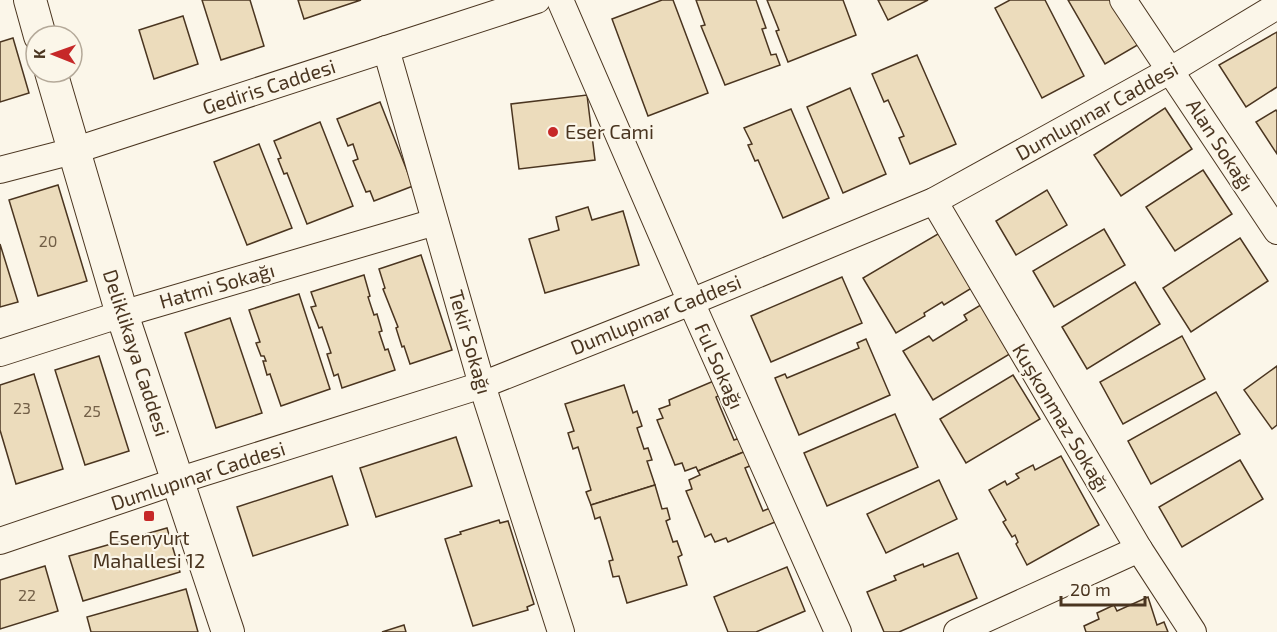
<svg xmlns="http://www.w3.org/2000/svg" width="1277" height="632" font-family="'Exo 2',sans-serif">
  <rect width="100%" height="100%" fill="#fbf6e9"/>
  <g fill="#ecdcbc" stroke="#4a3520" stroke-width="1.5">
    <polygon points="202,0 250,0 264,46 221,60"/>
    <polygon points="298,0 361,0 304,19"/>
    <polygon points="662,0 673,0 708,93 648,116 612,19"/>
    <polygon points="696,0 756,0 766,28 762,29 771,55 776,54 780,65 725,85 701,26 705,25"/>
    <polygon points="767,0 843,0 856,35 788,62 776,31 779,30"/>
    <polygon points="878,0 928,0 888,20"/>
    <polygon points="1010,0 1045,0 1084,76 1042,98 995,8"/>
    <polygon points="1068,0 1117,0 1141,43 1105,64"/>
    <polygon points="183,16 198,64 154,79 139,30"/>
    <polygon points="1277,32 1277,87 1246,107 1219,65"/>
    <polygon points="13,38 29,93 0,102 0,42"/>
    <polygon points="917,55 956,144 910,164 899,138 904,136 888,100 884,102 872,74"/>
    <polygon points="850,88 886,174 843,193 807,107"/>
    <polygon points="587,95 595,160 519,169 511,104"/>
    <polygon points="380,102 413,186 374,201 370,191 366,192 353,161 358,159 353,144 348,146 337,119"/>
    <polygon points="1165,108 1192,149 1121,196 1094,155"/>
    <polygon points="791,109 829,198 783,218 758,160 755,161 748,145 752,144 744,128"/>
    <polygon points="1276,110 1277,112 1277,154 1256,122"/>
    <polygon points="320,122 353,206 307,224 287,173 284,174 278,159 281,158 274,141"/>
    <polygon points="259,144 292,228 247,245 214,162"/>
    <polygon points="1203,170 1232,214 1175,251 1146,207"/>
    <polygon points="58,185 87,281 38,296 9,200"/>
    <polygon points="1047,190 1067,225 1016,255 996,221"/>
    <polygon points="588,207 592,220 623,211 639,265 545,293 529,239 559,230 556,217"/>
    <polygon points="1104,229 1125,265 1054,307 1033,271"/>
    <polygon points="943,231 975,286 944,305 942,302 924,313 925,316 896,333 863,278"/>
    <polygon points="1240,238 1268,281 1191,332 1163,288"/>
    <polygon points="0,244 18,302 0,307"/>
    <polygon points="421,255 452,350 410,364 404,346 402,347 396,328 398,327 383,289 385,288 379,269"/>
    <polygon points="364,275 370,296 368,297 374,315 377,314 382,331 379,332 385,350 388,349 395,370 342,388 338,374 334,376 327,354 331,353 322,327 319,328 311,307 316,306 311,292"/>
    <polygon points="842,277 862,323 771,362 751,316"/>
    <polygon points="1135,282 1160,324 1087,369 1062,327"/>
    <polygon points="299,294 330,389 281,406 270,374 267,375 263,361 266,361 264,356 261,356 256,343 260,342 249,310"/>
    <polygon points="984,303 1013,352 933,400 903,351 929,336 933,341 967,320 964,315"/>
    <polygon points="230,318 262,413 216,428 185,333"/>
    <polygon points="1182,336 1205,379 1123,424 1100,382"/>
    <polygon points="866,339 890,395 799,435 775,378 785,374 787,378 859,348 857,343"/>
    <polygon points="99,356 129,451 85,465 55,370"/>
    <polygon points="1277,366 1277,425 1272,429 1244,390"/>
    <polygon points="34,374 63,469 16,484 0,430 0,385"/>
    <polygon points="1013,375 1040,419 966,463 940,419"/>
    <polygon points="716,380 722,394 716,397 734,440 740,438 746,451 698,471 696,467 685,471 682,463 675,465 657,420 663,418 659,409 670,405 669,400"/>
    <polygon points="624,385 633,413 637,411 642,426 637,428 644,449 648,448 652,460 647,461 655,485 591,505 586,492 591,490 578,447 573,449 568,433 574,431 565,404"/>
    <polygon points="1216,392 1240,434 1151,484 1128,441"/>
    <polygon points="895,414 918,467 827,506 804,453"/>
    <polygon points="456,437 472,486 376,517 360,468"/>
    <polygon points="746,451 752,465 745,468 763,511 770,508 775,522 728,542 726,538 715,542 711,534 705,537 686,491 692,489 689,480 700,475 698,471"/>
    <polygon points="1061,456 1099,525 1027,565 1016,544 1018,542 1015,535 1012,537 1003,522 1006,520 989,490 1005,481 1007,485 1019,478 1016,474 1033,465 1035,470"/>
    <polygon points="1240,460 1263,499 1182,547 1159,507"/>
    <polygon points="332,476 348,525 253,556 237,507"/>
    <polygon points="939,480 957,519 886,553 867,514"/>
    <polygon points="655,485 662,509 667,508 670,519 666,521 673,542 677,541 682,555 678,557 687,585 627,603 619,576 613,577 609,561 613,560 600,517 595,519 591,505"/>
    <polygon points="499,520 500,523 508,521 534,604 527,607 528,610 473,626 445,539 461,534 460,532"/>
    <polygon points="167,528 180,572 83,601 69,556"/>
    <polygon points="958,553 977,598 899,632 884,632 867,592 896,580 894,576 923,564 924,567"/>
    <polygon points="45,566 58,611 0,629 0,580"/>
    <polygon points="787,567 805,611 756,632 728,632 714,597"/>
    <polygon points="186,589 198,632 91,632 87,617"/>
    <polygon points="1148,597 1157,625 1164,622 1168,632 1086,632 1084,626 1099,619 1097,613 1114,605 1117,611"/>
    <polygon points="404,625 406,632 382,632"/>
  </g>
  <g fill="none" stroke-linecap="round" stroke-linejoin="round">
    <defs>
      <g id="minor">
        <polyline points="560,0 691,302 838,632"/>
        <polyline points="1123,0 1277,231"/>
        <polyline points="386,49 482,385 561,632"/>
        <polyline points="0,170 73,151 537,0"/>
        <polyline points="934,201 1139,549 1193,632"/>
        <polyline points="0,353 122,314 435,222"/>
        <polyline points="0,541 177,481 482,385 691,302 934,201 1171,70 1277,6"/>
        <polyline points="957,632 1139,549"/>
      </g>
      <g id="tertiary">
        <polyline points="30,0 40,36"/>
        <polyline points="51,72 122,314 228,632"/>
      </g>
    </defs>
    <use href="#minor" stroke="#4a3520" stroke-width="28"/>
    <use href="#tertiary" stroke="#4a3520" stroke-width="34"/>
    <use href="#minor" stroke="#fbf6e9" stroke-width="26"/>
    <use href="#tertiary" stroke="#fbf6e9" stroke-width="32"/>
  </g>
  <g fill="#c62828" stroke="#fbf6e9" stroke-width="2">
    <circle cx="553" cy="132" r="6"/>
    <rect x="143" y="510" width="12" height="12" rx="3"/>
  </g>
  <g text-anchor="middle" stroke-width="4.5" stroke-linejoin="round" paint-order="stroke">
    <g font-size="16" fill="#725f47">
      <text x="48" y="247">20</text>
      <text x="22" y="414">23</text>
      <text x="92" y="417">25</text>
      <text x="27" y="601">22</text>
    </g>
    <g font-size="20" fill="#4a3520" stroke="#fbf6e9">
      <text transform="translate(269 87) rotate(-18)" y="7">Gediris Caddesi</text>
      <text transform="translate(1097 111) rotate(-29)" y="7">Dumlupınar Caddesi</text>
      <text transform="translate(1220 145) rotate(57)" y="7">Alan Sokağı</text>
      <text transform="translate(217 286) rotate(-16)" y="7">Hatmi Sokağı</text>
      <text transform="translate(656 315) rotate(-22)" y="7">Dumlupınar Caddesi</text>
      <text transform="translate(470 342) rotate(74)" y="7">Tekir Sokağı</text>
      <text transform="translate(136 353) rotate(72)" y="7">Deliklikaya Caddesi</text>
      <text transform="translate(719 366) rotate(66)" y="7">Ful Sokağı</text>
      <text transform="translate(1061 418) rotate(59)" y="7">Kuşkonmaz Sokağı</text>
      <text transform="translate(198 476) rotate(-18)" y="7">Dumlupınar Caddesi</text>
    </g>
    <g font-size="20" fill="#4a3520" stroke="#fbf6e9" text-anchor="start">
      <text x="565" y="139">Eser Cami</text>
      <text x="149" y="545" text-anchor="middle">Esenyurt<tspan x="149" dy="23">Mahallesi 12</tspan></text>
    </g>
  </g>
  <g transform="translate(54 54) rotate(271)"><circle r="28" fill="#fbf6e9" stroke="#b4a999" stroke-width="1.5"/>
  <path d="M0-4.5L10 22L0 15L-10 22Z" fill="#c62828"/>
  <text y="-9" font-size="16" font-weight="bold" text-anchor="middle" fill="#4a3520">K</text>
  </g>
  <path d="M1061 596v9h84v-9" fill="none" stroke="#4a3520" stroke-width="3"/>
  <text x="1070" y="596" font-size="18" fill="#4a3520" stroke="#fbf6e9" stroke-width="4.5" paint-order="stroke">20 m</text>
</svg>
